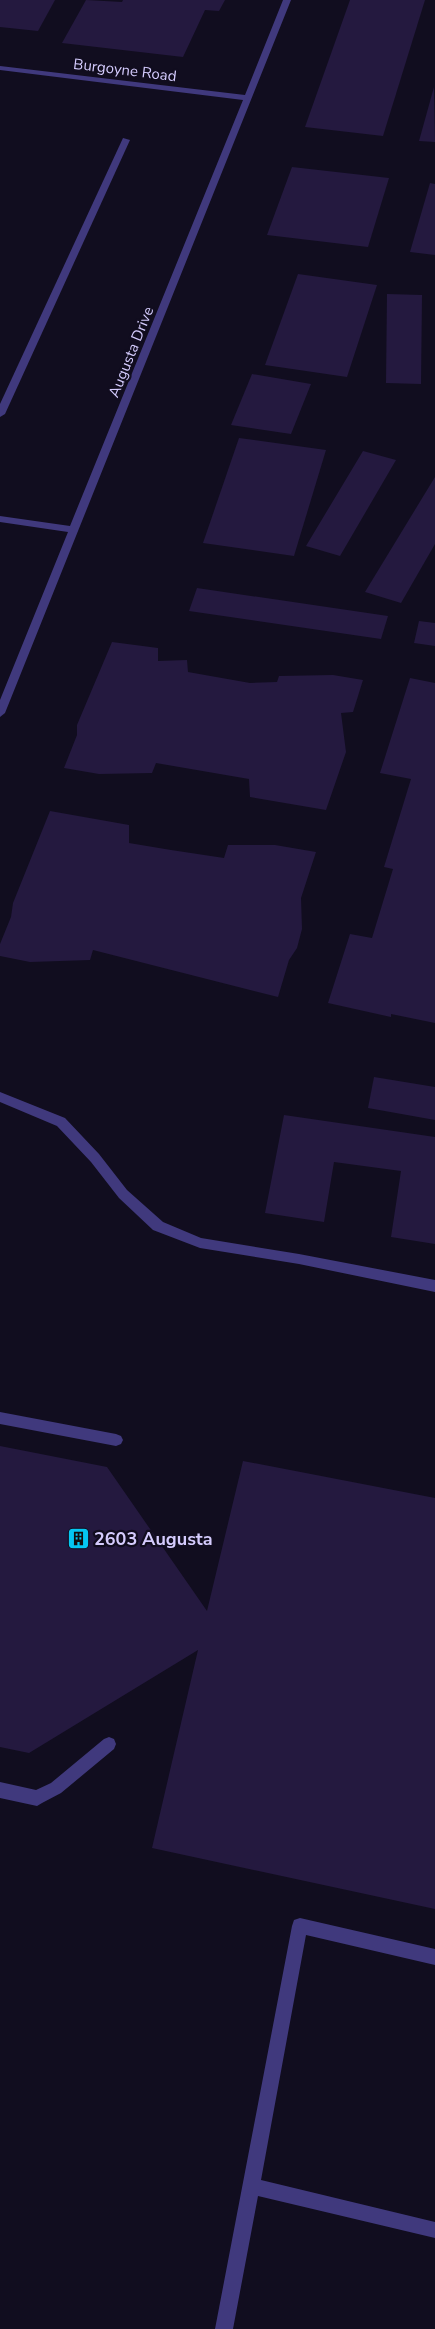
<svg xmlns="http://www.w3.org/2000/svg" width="435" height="2329" font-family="'Nunito Sans',sans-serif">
  <rect width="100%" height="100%" fill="#110d1f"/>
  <g fill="#24193f">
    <polygon points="0,0 55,0 38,31 0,27"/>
    <polygon points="86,0 122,2 123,0 225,0 219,11 205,10 183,57 62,43"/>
    <polygon points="350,0 425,0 383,136 305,127"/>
    <polygon points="434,87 435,142 419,141"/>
    <polygon points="292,167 389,178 368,247 267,235"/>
    <polygon points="430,183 435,184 435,255 410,252"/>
    <polygon points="298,274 377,285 347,377 265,365"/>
    <polygon points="387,294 422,295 421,384 386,383"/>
    <polygon points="252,374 311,384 291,434 231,425"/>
    <polygon points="239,438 326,450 294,556 203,543"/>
    <polygon points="363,451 396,460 340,556 306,546"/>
    <polygon points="435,477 435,544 401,603 365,592"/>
    <polygon points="197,588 388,616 381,639 189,611"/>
    <polygon points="419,621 435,623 435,646 414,643"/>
    <polygon points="112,642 158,648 158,661 187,660 188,672 250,683 277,682 279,676 333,675 363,680 353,712 341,713 346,752 326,810 250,797 249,779 156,763 152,773 99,774 64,768 77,735 77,725"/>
    <polygon points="410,678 435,683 435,1023 391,1014 391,1017 328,1003 350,934 372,938 393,869 384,867 411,779 380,773"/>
    <polygon points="50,811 129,825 129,843 171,850 224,858 228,845 275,845 316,852 301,898 302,929 297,948 289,960 278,997 93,950 90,960 30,962 0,956 0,944 11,917 13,903"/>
    <polygon points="374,1077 435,1087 435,1120 368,1108"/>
    <polygon points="284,1115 435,1137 435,1244 391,1237 401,1171 334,1162 324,1222 265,1213"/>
    <polygon points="0,1446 107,1467 207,1611 243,1461 435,1498 435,1909 152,1848 198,1650 29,1753 0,1747"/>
  </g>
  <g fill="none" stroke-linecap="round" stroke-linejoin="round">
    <g fill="#40397d" fill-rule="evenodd">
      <polygon points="283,0 291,0 5,713 0,717 0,700 68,532 0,522 0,516 70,526 243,100 0,70 0,66 245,95"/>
      <polygon points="123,138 130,140 5,414 0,417 0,404"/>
      <polygon points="0,1092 65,1118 99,1154 127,1190 163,1222 201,1238 299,1254 435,1280 435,1292 299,1264 200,1248 153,1230 119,1198 91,1162 57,1126 0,1102"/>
      <polygon points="0,1412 116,1434 121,1436 123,1440 121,1444 116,1446 0,1424"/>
      <polygon points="109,1737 114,1739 116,1744 114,1749 61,1793 42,1803 37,1806 0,1798 0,1782 36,1790 51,1783 104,1739"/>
      <polygon points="300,1918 435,1949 435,1965 306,1935 261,2180 435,2222 435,2238 258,2196 233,2329 215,2329 292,1926 294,1920"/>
    </g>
  </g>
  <defs>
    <symbol id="building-square" viewBox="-11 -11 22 22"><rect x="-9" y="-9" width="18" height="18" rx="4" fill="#05c7f1" stroke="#110d1f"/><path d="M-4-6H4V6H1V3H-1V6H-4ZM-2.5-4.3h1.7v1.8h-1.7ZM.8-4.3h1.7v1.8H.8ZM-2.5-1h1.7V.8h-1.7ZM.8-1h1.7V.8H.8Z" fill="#111"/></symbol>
  </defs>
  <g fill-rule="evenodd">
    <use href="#building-square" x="66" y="1526" width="25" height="25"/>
  </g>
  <g text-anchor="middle" stroke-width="4.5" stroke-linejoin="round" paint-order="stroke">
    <g font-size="15" fill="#d5ccfe" stroke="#110d1f">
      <text transform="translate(125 70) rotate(7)" y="5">Burgoyne Road</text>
      <text transform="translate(131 352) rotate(-68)" y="5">Augusta Drive</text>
    </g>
    <g font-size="18" font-weight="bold" fill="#d5ccfe" stroke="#110d1f" text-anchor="start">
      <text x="94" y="1545">2603 Augusta</text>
    </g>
  </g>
</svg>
